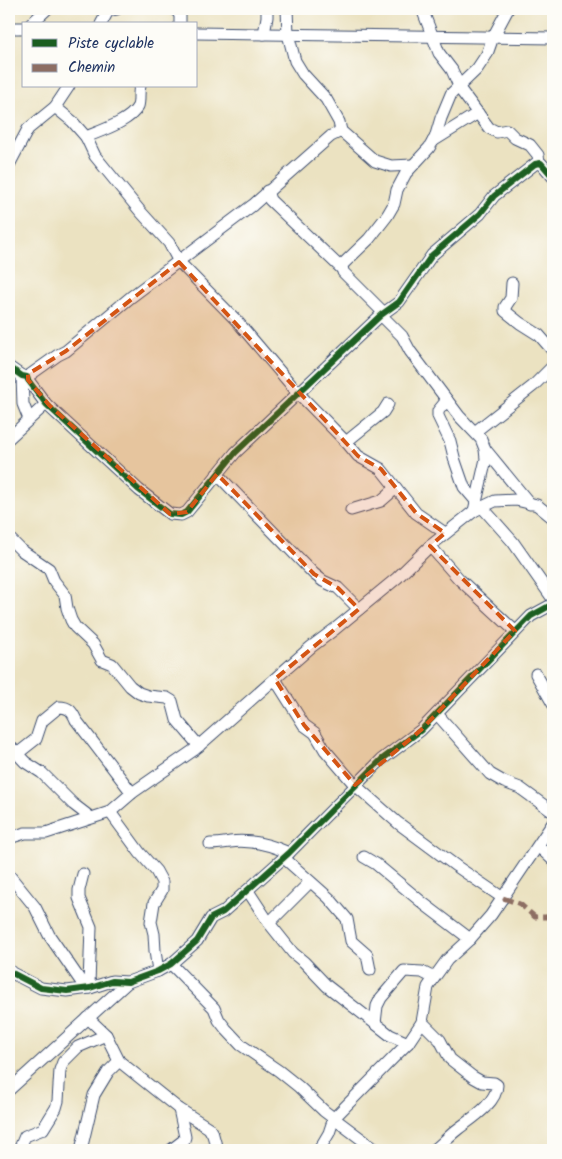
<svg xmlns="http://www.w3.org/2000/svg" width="562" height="1159" font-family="Kalam,sans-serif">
  <rect width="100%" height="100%" fill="#fdfcf7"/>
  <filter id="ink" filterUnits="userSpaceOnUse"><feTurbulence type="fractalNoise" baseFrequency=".02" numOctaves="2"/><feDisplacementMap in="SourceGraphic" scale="10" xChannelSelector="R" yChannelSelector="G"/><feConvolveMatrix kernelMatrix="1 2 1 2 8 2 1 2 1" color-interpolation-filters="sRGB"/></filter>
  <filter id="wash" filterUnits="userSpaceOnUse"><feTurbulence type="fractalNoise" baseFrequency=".0096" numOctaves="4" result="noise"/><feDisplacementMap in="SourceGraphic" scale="20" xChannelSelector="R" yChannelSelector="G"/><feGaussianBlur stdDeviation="1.12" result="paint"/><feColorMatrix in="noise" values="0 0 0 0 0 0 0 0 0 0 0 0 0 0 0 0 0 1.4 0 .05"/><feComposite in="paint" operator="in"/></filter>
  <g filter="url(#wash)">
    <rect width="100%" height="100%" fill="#ebe2c1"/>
  </g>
  <g filter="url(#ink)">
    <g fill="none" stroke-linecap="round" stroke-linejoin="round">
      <defs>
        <g id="minor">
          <polyline points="175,9 180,15 180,24"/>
          <polyline points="287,9 288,34 295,61 303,74 326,99 339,122 341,131 375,161 391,166 413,165"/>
          <polyline points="422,9 439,53 452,70 459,86"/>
          <polyline points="31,24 47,9"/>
          <polyline points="101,24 108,11 117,9"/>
          <polyline points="9,28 24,28"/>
          <polyline points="196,33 553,38"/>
          <polyline points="264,34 267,17 267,9"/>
          <polyline points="459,88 489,128 497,132 507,130 515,138 530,145 538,155 539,163"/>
          <polyline points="55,107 72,121 86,137 95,156 140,211 169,243 179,262 236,320 298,393 348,444 358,456 381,469 416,513 445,533"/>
          <path d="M86 137C100 131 131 121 138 106 140 100 138 93 140 86"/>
          <polyline points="433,141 478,113"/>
          <polyline points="9,165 28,129 55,107 69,86"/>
          <polyline points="267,191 270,200 341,268"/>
          <polyline points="512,283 511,298 505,307 505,311 520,323 539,335 553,351"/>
          <polyline points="384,313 343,272 342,265 369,239 387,216 394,204 397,190 406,173 429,148 435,138 441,118 451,94 477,69 487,54 493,37 508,9"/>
          <polyline points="381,315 402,336 410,351 459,416 481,439 485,449 486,459 474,511"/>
          <polyline points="9,367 22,376 27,377 28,380 46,404 139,490 170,514 181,515 187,512 235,453 381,315 399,302 432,255 480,214 494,196 535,164 541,163 553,177"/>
          <polyline points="22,376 23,404 29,419"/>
          <polyline points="27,377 58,355 66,351 131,297 253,205 331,136 341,131"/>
          <polyline points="447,400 438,411 438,416 450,441 455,461 464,487 476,501"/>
          <polyline points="476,431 533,386 553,366"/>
          <polyline points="9,438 46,404"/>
          <polyline points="346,442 383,412 388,404"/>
          <polyline points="485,449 530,504"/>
          <polyline points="217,474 314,574 323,581 338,588 359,609"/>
          <polyline points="482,507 513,542 553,599"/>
          <polyline points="351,510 381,501 396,488"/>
          <polyline points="9,538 21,550 49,569 54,581 65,595 67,608 71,620 75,627 93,644 102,660 112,664 130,686 139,693 148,696 167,698 172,701 177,720 199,746"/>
          <polyline points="430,546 459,579 515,631"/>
          <polyline points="536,674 553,704"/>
          <polyline points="275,679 304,725 315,733 325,750 355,785 398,823 456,866 503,898"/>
          <polyline points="437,714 490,774 504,782 520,788 553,812"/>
          <polyline points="9,745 25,762 42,773 73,804 90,817"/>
          <path d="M17 754 36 739 42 721 59 707C69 707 72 711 76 720L132 793"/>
          <polyline points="110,812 140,853 156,871 162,882 162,890 154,903 151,922 154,934 155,951 158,971"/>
          <polyline points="9,838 25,833 46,833 110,812 132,793 194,750 311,647 335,629 397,578 430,546 474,511 495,501 516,500 537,505 553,518"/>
          <path d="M210 844C217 844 223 843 230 842 250 839 271 845 289 853"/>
          <polyline points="539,847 553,860"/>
          <polyline points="364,857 376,864 424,904 470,939"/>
          <polyline points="284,858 329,898 347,919 351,941 367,955 370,970"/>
          <polyline points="83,874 79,890 79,898 91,927 89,984 90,988"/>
          <polyline points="9,875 35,907 49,935 82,983 85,986 89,984"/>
          <polyline points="248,891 269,923 293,953 304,962 327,986 390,1035 408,1043"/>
          <polyline points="269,923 310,882"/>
          <polyline points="171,964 214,1008 219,1020 226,1029 241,1045 279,1071 299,1087 324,1111 376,1150"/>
          <polyline points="9,970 12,973 41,988 67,991 90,988 112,981 128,982 158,971 171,964 197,941 211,918 223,912 289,853 381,760 421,730 531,616 553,604"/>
          <polyline points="88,1018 106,1035 119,1061 179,1109 209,1128 213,1135 216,1146 220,1150"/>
          <path d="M422 1022 440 1040 450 1059 473 1077 482 1082 494 1083 497 1085C497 1103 471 1119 458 1129 450 1135 442 1144 434 1150"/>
          <polyline points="375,1023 377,1006 381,998 404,971 422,972 434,978"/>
          <polyline points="9,1090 128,982"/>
          <polyline points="19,1150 25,1136 43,1129 56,1108 58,1101 60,1070 63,1062 78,1047 106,1035"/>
          <polyline points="81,1150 94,1095 108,1072 119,1061"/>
          <polyline points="171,1150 184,1140 185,1137 179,1109"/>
          <polyline points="319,1150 329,1133 334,1118 408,1043 422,1022 428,987 434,978 447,960 470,939 491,915 553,823"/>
        </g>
      </defs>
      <use href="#minor" stroke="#3a4a6d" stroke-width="13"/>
      <use href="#minor" stroke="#fff" stroke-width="11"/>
      <polyline stroke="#8d6e63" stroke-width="5" stroke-dasharray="10 5" stroke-linecap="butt" points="503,898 520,904 535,917 546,917 553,914"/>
      <defs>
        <g id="cycleway">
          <polyline points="9,367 22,376 27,377 28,380 46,404 139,490 170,514 181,515 187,512 235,453 381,315 399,302 432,255 480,214 494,196 535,164 541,163 553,177"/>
          <polyline points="9,970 12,973 41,988 67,991 90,988 112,981 128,982 158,971 171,964 197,941 211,918 223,912 289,853 381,760 421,730 531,616 553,604"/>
        </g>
      </defs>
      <use href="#cycleway" stroke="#fdfcf7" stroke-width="9"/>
      <use href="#cycleway" stroke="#1b5e20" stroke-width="6"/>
    </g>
  </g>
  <path fill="#d45514" fill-opacity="0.2" stroke="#d45514" stroke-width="4" stroke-dasharray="10 6" stroke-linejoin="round" d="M179 262 358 456 381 469 416 513 445 533 430 546 515 631 421 730 355 785 304 725 275 679 359 609 338 588 314 574 217 474 187 512 170 514 49 405 28 380V374L66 351Z"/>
  <rect width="562" height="1159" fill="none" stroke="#fdfcf7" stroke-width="30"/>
  <rect x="22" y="22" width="175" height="65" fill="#fdfcf7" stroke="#a3aaba"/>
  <rect x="32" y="39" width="25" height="8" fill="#1b5e20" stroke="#a3aaba"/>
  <text x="68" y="48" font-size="15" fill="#1b2f5e">Piste cyclable</text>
  <rect x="32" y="64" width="25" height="8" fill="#8d6e63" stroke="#a3aaba"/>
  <text x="68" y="72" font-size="15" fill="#1b2f5e">Chemin</text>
</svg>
